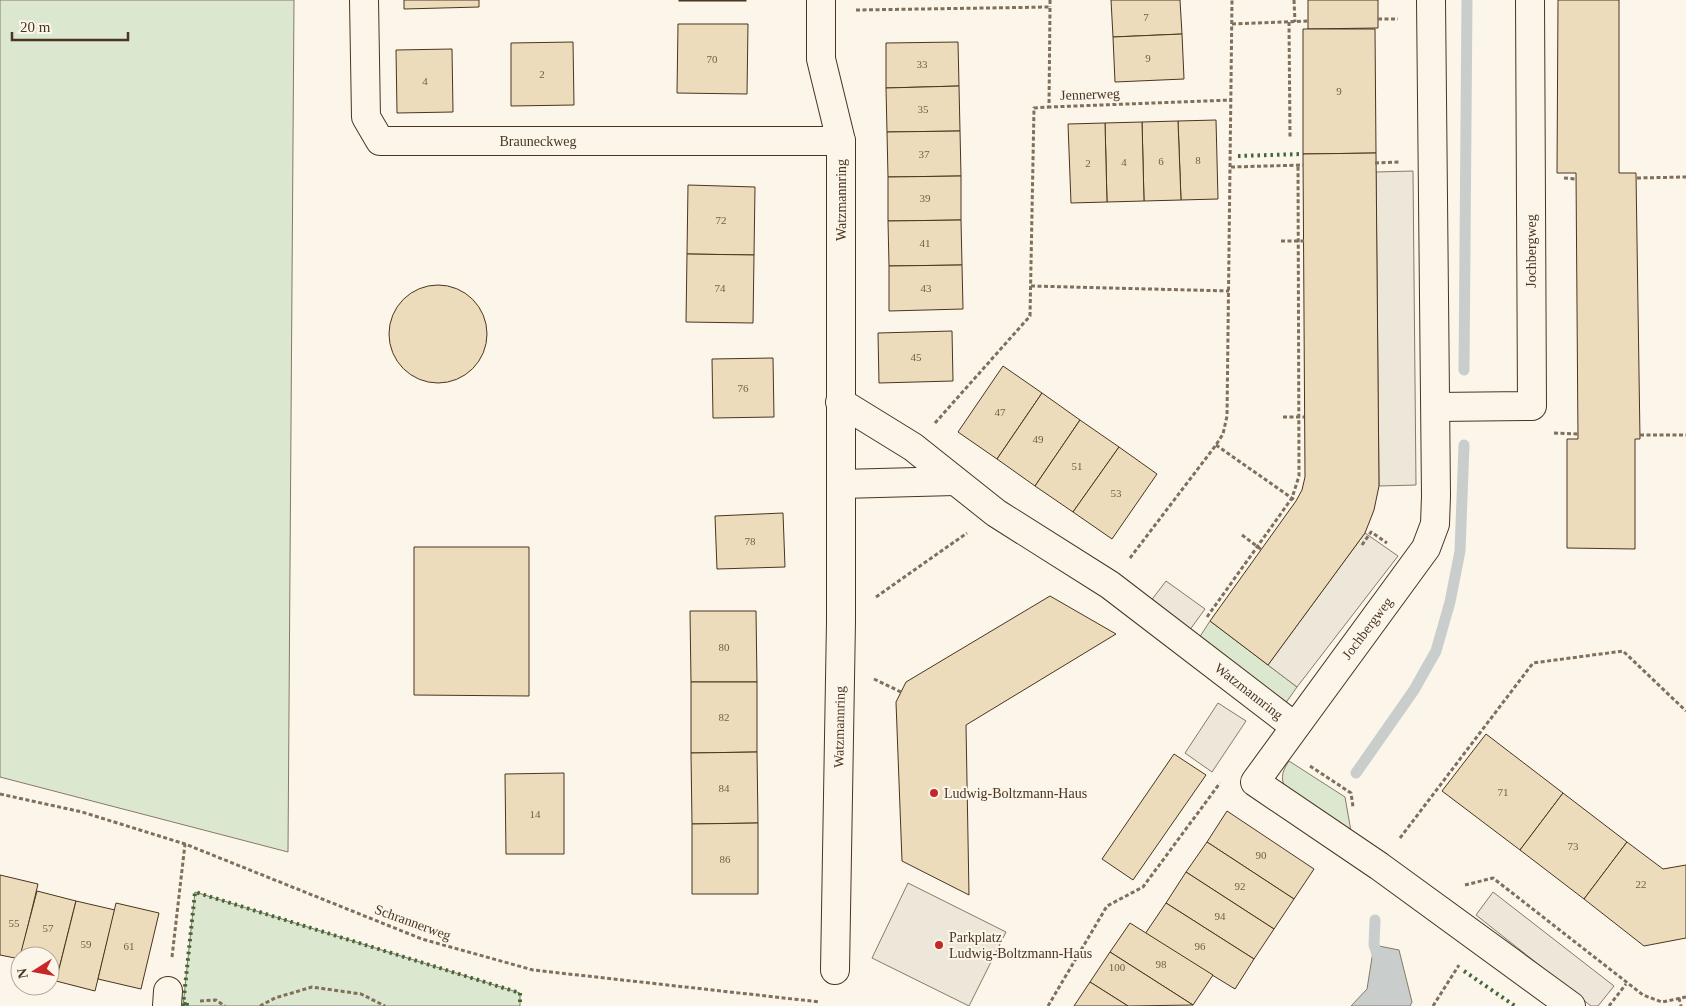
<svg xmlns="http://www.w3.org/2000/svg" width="1686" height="1006" font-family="'Times New Roman',serif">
  <rect width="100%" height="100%" fill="#fbf6e9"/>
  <g fill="#dce7d0" stroke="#887966">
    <polygon points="0,0 294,0 288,852 0,777"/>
    <polygon points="1210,621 1297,687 1285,704 1199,638"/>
    <path d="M1289 761 1345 797 1352 837C1337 826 1287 800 1283 782 1281 774 1285 767 1289 761Z"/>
    <polygon points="195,892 520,993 520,1006 187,1006 186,1002 183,1006"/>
  </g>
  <g fill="#ede7d9" stroke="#887966">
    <polygon points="1413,171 1416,485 1379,486 1376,172"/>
    <polygon points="1365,533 1398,556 1297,687 1268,665"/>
    <polygon points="1166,581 1205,609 1189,631 1150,602"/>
    <polygon points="1218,703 1246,721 1212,772 1185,753"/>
    <polygon points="908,883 1006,932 969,1006 872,958"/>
    <polygon points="1493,892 1614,986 1598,1006 1591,1006 1476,915"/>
  </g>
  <polygon fill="#c9cecd" stroke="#887966" points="1374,945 1399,950 1412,1002 1410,1006 1351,1006 1367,989"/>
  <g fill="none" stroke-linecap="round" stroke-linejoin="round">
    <g stroke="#c9cecd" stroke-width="11">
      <polyline points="1464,370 1467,0"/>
      <polyline points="1356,773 1414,690 1436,651 1450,602 1460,551 1464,445"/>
      <polyline points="1375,920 1374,945 1379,960"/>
    </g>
  </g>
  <g fill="#ecdcbc" stroke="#4a3520">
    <polygon points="404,0 479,0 479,7 404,9"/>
    <rect x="679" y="0" width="67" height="1"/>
    <polygon points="1111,0 1180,0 1182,34 1113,37"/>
    <polygon points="1308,0 1378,0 1378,28 1308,29"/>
    <polygon points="1558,0 1619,0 1619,173 1636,173 1640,439 1635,439 1635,549 1567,548 1567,439 1578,439 1576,173 1557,173"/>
    <polygon points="678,24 748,24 747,94 677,93"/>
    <polygon points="1303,29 1375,29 1376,153 1303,154"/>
    <polygon points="1182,34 1184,79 1115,82 1113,37"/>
    <polygon points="573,42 574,105 511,106 511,43"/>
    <polygon points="958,42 959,86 886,88 886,43"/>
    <polygon points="452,49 453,112 397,113 396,50"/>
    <polygon points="959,86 960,131 887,132 886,88"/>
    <polygon points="1216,120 1218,199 1181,200 1178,121"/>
    <polygon points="1178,121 1181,200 1144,201 1142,122"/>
    <polygon points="1142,122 1144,201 1107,202 1105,123"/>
    <polygon points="1105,123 1107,202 1071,203 1068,124"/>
    <polygon points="960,131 961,176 888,177 887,132"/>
    <polygon points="1376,153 1379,486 1374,510 1365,533 1268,665 1210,621 1296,501 1302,490 1305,477 1303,154"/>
    <polygon points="961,176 961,220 888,221 888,177"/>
    <polygon points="688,185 755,187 754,255 687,254"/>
    <polygon points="961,220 962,265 889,266 888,221"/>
    <polygon points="687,254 754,255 753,323 686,322"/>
    <polygon points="962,265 963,309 889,311 889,266"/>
    <circle cx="438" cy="334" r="49"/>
    <polygon points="952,331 953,381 879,383 878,333"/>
    <polygon points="773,358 774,417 713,418 712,359"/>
    <polygon points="1003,366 1042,393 997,459 958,432"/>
    <polygon points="1042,393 1080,420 1035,486 997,459"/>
    <polygon points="1080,420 1119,447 1073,512 1035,486"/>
    <polygon points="1119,447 1157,474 1112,539 1073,512"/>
    <polygon points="783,513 785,567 717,569 715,516"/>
    <polygon points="414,547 529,547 529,696 414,695"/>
    <polygon points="1050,596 1116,634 966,725 969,895 902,861 896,702 906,682"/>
    <polygon points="690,611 756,611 757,682 691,682"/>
    <polygon points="691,682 757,682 757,752 691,753"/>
    <polygon points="1486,734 1563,793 1520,850 1442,791"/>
    <polygon points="757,752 758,823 692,824 691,753"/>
    <polygon points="1174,754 1206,775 1133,880 1102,859"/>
    <polygon points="564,773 564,854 506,854 505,774"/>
    <polygon points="1563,793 1627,842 1584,899 1520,850"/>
    <polygon points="1227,811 1314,869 1294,899 1207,842"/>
    <polygon points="758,823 758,894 692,894 692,824"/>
    <polygon points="1207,842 1294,899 1274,929 1186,872"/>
    <polygon points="1627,842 1663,869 1686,865 1686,938 1644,946 1584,899"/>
    <polygon points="1186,872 1274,929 1254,959 1166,903"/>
    <polygon points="0,875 38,884 20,959 0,955"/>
    <polygon points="37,891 76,901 56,981 50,980 50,956 20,956"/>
    <polygon points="76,901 115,910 95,991 56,981"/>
    <polygon points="116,903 159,913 141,989 98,979"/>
    <polygon points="1166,903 1254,959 1235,989 1145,934"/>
    <polygon points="1130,923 1213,975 1193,1005 1110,952"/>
    <polygon points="1110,952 1193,1005 1128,1006 1090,982"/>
    <polygon points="20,958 20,973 17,972"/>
    <polygon points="1090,982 1128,1006 1074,1006"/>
  </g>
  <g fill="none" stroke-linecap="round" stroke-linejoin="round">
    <defs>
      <g id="street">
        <polyline points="364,0 366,117 380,141 841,141"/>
        <polyline points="821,0 821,59 841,141 841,621 835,970"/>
        <polyline points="1431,0 1436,496 1435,524 1426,548 1255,782 1379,866 1571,1006"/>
        <polyline points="840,402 913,447 996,513 1110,585 1294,726"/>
        <polyline points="1436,407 1532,406 1530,0"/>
        <polyline points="841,484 955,481"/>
        <polyline points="167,1006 168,991"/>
      </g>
    </defs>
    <use href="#street" stroke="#4a3520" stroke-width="30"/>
    <g stroke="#7f6f5c" stroke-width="3" stroke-dasharray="4 2.5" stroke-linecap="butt">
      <polyline points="1050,0 1050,7"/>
      <polyline points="1294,0 1295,22"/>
      <polyline points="856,10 1050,7 1049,107 1232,100"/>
      <polyline points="1378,19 1398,19"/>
      <polyline points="1289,22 1290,137"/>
      <polyline points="1232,24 1308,21"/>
      <polyline points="1375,163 1400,162"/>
      <polyline points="1231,167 1303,165"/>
      <polyline points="1564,178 1575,179"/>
      <polyline points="1637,178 1686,177"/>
      <polyline points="1281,241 1304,241"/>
      <polyline points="1031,286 1229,291"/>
      <polyline points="1283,417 1304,417"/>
      <polyline points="935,423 1030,316 1034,108 1049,107"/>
      <polyline points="1554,433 1578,434"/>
      <polyline points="1640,435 1686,435"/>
      <polyline points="1216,445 1296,501"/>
      <polyline points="1242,535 1262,550"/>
      <polyline points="1362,545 1371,532 1387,543"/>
      <polyline points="1130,558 1216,445 1223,434 1227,416 1232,0"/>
      <polyline points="876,597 967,533"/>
      <polyline points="1207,617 1292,498 1299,476 1298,165"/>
      <polyline points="874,679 901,692"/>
      <polyline points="1310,766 1351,793 1353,807"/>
      <polyline points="0,794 82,812 185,844 422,939 533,970 820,1002"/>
      <polyline points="1400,838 1533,663 1623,651 1686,711"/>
      <polyline points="1465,885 1493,878 1643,995 1662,1002 1686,997"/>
      <polyline points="172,957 185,844"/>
      <polyline points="1679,998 1681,1006"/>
      <polyline points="200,1001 216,1000 225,1006"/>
      <polyline points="260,1006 275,998 312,987 361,994 385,1006"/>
      <polyline points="1048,1006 1107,906 1143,887 1220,783"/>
      <polyline points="1433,1006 1459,965"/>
      <polyline points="1609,1006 1626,984"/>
    </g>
    <use href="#street" stroke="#fbf6e9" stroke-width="28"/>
    <g stroke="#436837" stroke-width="4" stroke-dasharray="2.5 4" stroke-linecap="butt">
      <polyline points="1238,156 1303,154"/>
      <polyline points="1464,971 1515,1006"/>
      <polyline points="185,1005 187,1001 187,1006"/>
      <polyline points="183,1006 195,892 520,993 520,1006"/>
    </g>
  </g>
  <g fill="#c62828" stroke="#fbf6e9" stroke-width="2">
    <circle cx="934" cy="793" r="5"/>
    <circle cx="939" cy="945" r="5"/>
  </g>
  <g text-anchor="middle" stroke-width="4" stroke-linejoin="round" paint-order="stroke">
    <g font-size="11" fill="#725f47">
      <text x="1146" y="21">7</text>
      <text x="1148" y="62">9</text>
      <text x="712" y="63">70</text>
      <text x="922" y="68">33</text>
      <text x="542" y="78">2</text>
      <text x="425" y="85">4</text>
      <text x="1339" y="95">9</text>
      <text x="923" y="113">35</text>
      <text x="924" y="158">37</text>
      <text x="1198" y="164">8</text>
      <text x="1161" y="165">6</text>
      <text x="1124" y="166">4</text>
      <text x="1088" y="167">2</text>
      <text x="925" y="202">39</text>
      <text x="721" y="224">72</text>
      <text x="925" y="247">41</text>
      <text x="720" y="292">74</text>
      <text x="926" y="292">43</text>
      <text x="916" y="361">45</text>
      <text x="743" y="392">76</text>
      <text x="1000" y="416">47</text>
      <text x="1038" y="443">49</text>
      <text x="1077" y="470">51</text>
      <text x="1116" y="497">53</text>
      <text x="750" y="545">78</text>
      <text x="724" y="651">80</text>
      <text x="724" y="721">82</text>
      <text x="724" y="792">84</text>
      <text x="1503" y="796">71</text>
      <text x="535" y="818">14</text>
      <text x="1573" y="850">73</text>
      <text x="1261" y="859">90</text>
      <text x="725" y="863">86</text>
      <text x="1641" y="888">22</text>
      <text x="1240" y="890">92</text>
      <text x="1220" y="920">94</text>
      <text x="14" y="927">55</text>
      <text x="48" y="932">57</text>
      <text x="86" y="948">59</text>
      <text x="129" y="950">61</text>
      <text x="1200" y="950">96</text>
      <text x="1161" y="968">98</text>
      <text x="1117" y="971">100</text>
    </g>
    <g font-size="14" fill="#4a3520" stroke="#fbf6e9">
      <text transform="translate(1090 94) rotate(-2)" y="5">Jennerweg</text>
      <text x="538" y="146">Brauneckweg</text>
      <text transform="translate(841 200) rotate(-90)" y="5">Watzmannring</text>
      <text transform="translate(1531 251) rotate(-90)" y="5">Jochbergweg</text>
      <text transform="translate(1367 628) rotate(-53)" y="5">Jochbergweg</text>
      <text transform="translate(1249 691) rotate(38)" y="5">Watzmannring</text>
      <text transform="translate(839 727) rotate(-89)" y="5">Watzmannring</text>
      <text transform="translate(413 922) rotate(20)" y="5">Schrannerweg</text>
    </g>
    <g font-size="14" fill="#4a3520" stroke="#fbf6e9" text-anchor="start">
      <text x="944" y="798">Ludwig-Boltzmann-Haus</text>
      <text x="949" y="942">Parkplatz<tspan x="949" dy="16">Ludwig-Boltzmann-Haus</tspan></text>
    </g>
  </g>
  <g transform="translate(35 971) rotate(259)"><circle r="24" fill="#fbf6e9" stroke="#b4a999"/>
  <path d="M0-4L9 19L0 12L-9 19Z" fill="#c62828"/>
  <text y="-8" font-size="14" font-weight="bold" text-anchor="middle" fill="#4a3520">N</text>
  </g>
  <path d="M12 32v8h116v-8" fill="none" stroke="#4a3520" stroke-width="2.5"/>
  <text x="20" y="32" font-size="15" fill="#4a3520" stroke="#fbf6e9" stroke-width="4" paint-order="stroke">20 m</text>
</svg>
